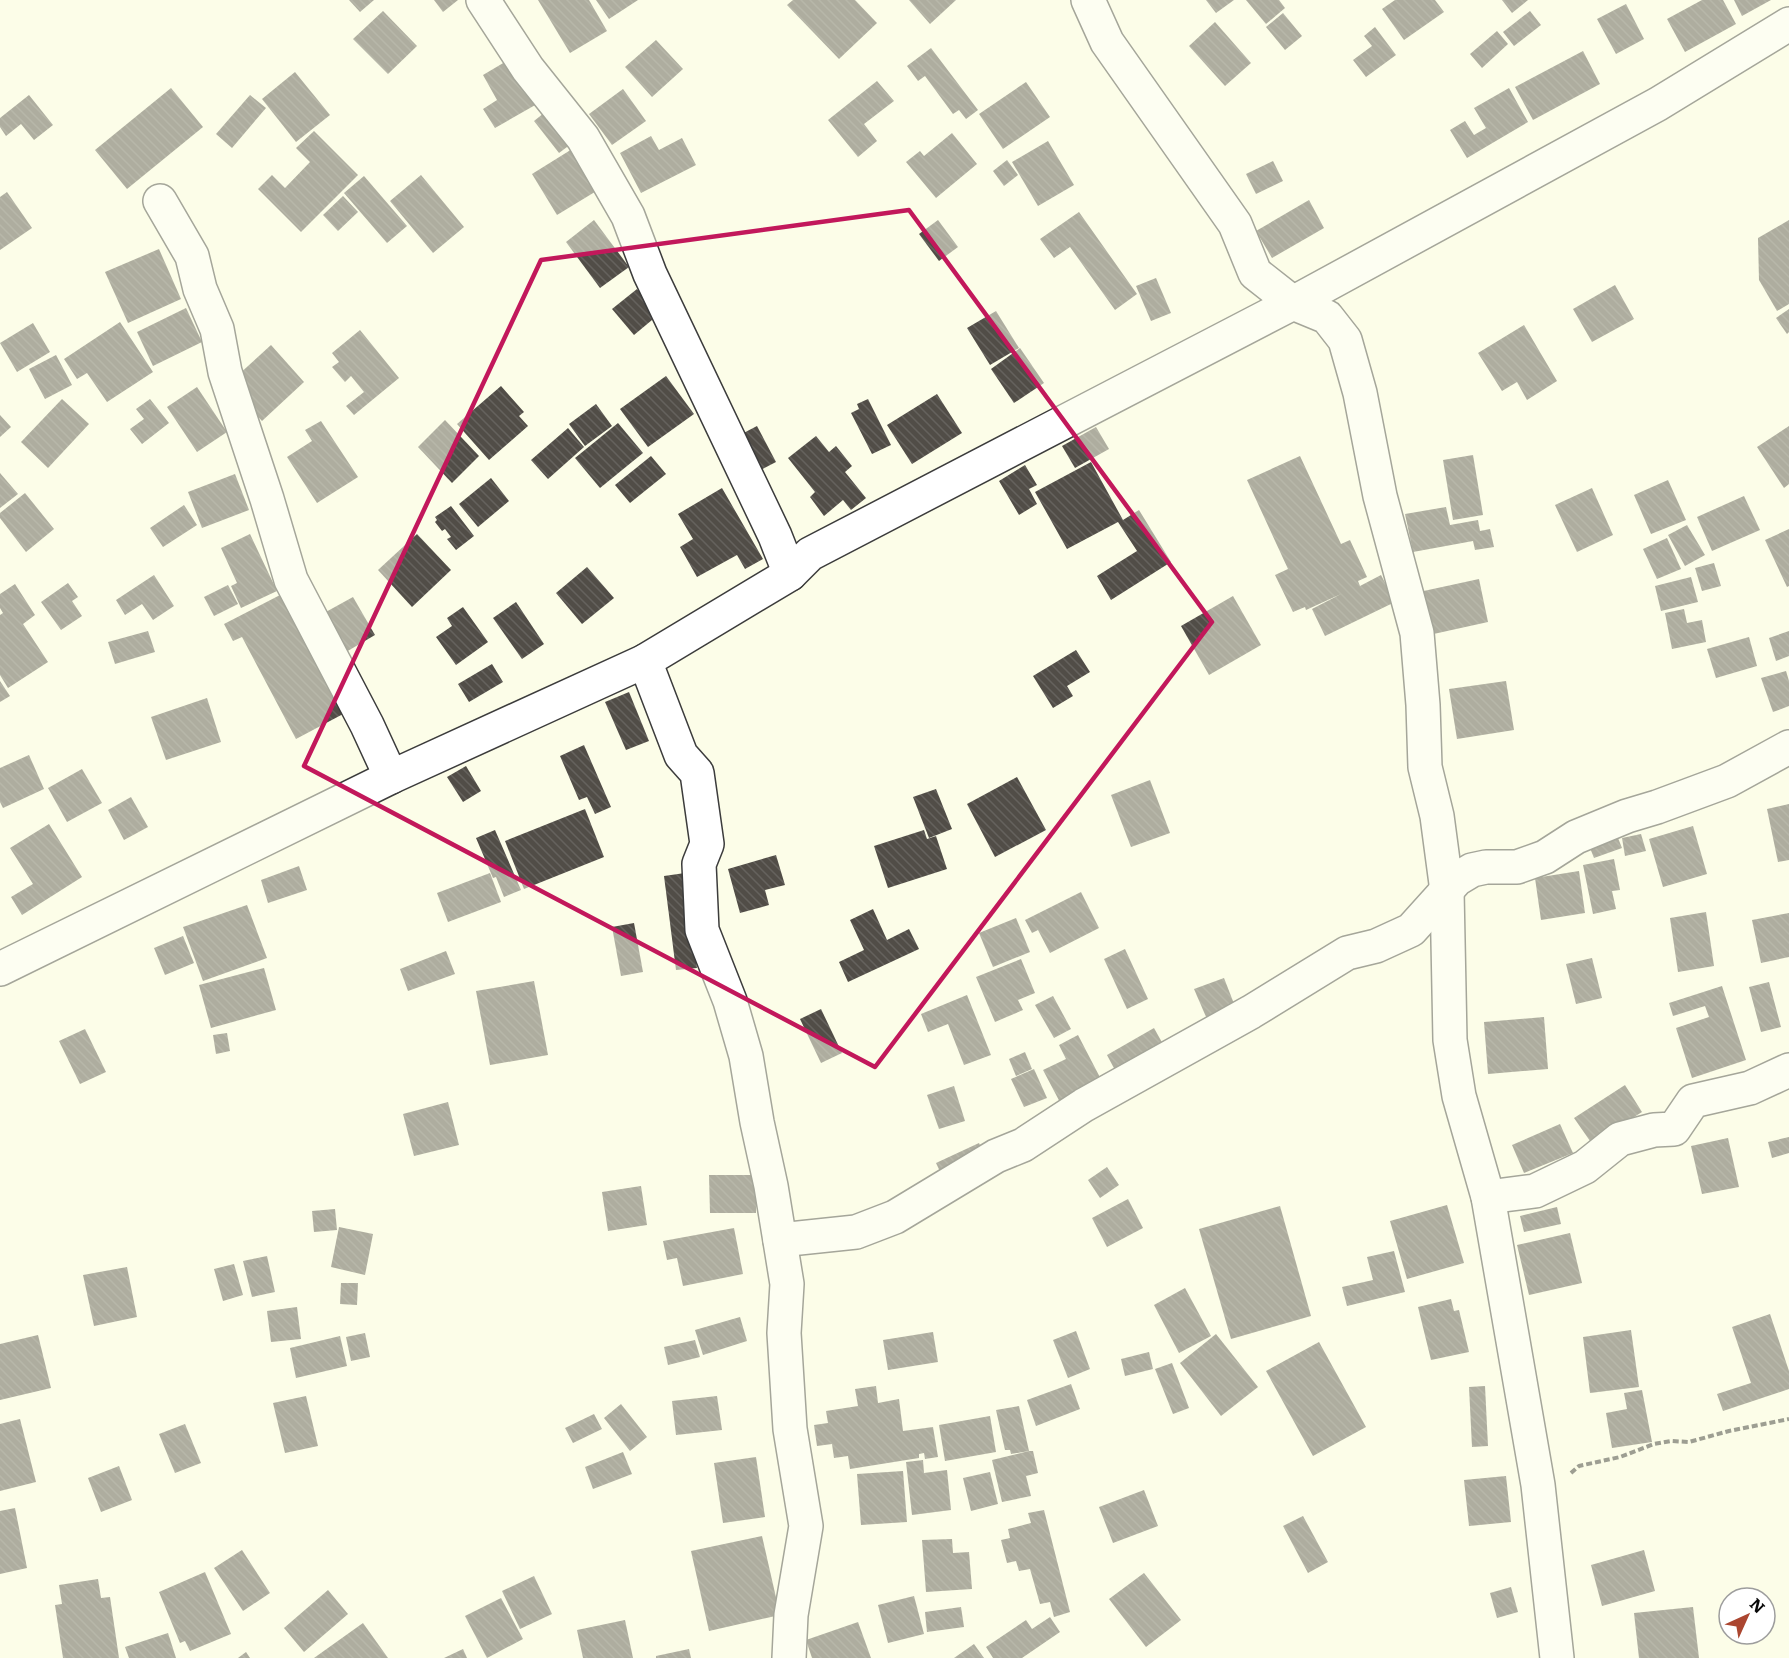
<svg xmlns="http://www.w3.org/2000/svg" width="1789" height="1658" font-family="Literata,serif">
  <defs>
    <pattern id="building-back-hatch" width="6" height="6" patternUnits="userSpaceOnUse" patternTransform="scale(1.5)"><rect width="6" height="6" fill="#514d47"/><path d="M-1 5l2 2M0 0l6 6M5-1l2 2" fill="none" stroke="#65625d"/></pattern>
  </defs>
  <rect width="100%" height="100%" fill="#fcfde8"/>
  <g fill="url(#building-back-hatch)">
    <polygon points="349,0 374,0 360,12"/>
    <polygon points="434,0 458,0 443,12"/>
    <polygon points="538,0 589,0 607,31 570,53"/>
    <polygon points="596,0 638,0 609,19"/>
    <polygon points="793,0 855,0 877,23 839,59 787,5"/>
    <polygon points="909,0 956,0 930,24"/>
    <polygon points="1206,0 1234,0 1216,13"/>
    <polygon points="1246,0 1279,0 1285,8 1266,24"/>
    <polygon points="1395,0 1435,0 1444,12 1404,40 1382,9"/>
    <polygon points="1502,0 1528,0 1512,13"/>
    <polygon points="1702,0 1723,0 1736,24 1685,52 1667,19"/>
    <polygon points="1734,0 1771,0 1742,16"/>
    <polygon points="1626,4 1644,39 1616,54 1597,19"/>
    <polygon points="383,11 417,46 388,74 353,39"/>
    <polygon points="1530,11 1541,25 1514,46 1503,32"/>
    <polygon points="1283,13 1302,36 1285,50 1266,27"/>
    <polygon points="1215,22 1251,63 1225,86 1189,46"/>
    <polygon points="1375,27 1396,55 1366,77 1353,60 1372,46 1364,36"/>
    <polygon points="1497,31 1508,44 1482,68 1470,54"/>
    <polygon points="656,40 683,69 652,97 625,67"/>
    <polygon points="931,48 978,110 966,119 959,110 953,114 925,76 918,81 907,66"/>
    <polygon points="1583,51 1600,84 1533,120 1515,87"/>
    <polygon points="510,59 537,104 495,128 483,109 497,100 483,75"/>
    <polygon points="295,72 330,115 296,142 262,99"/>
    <polygon points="877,81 894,101 864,124 877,141 858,157 828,120"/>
    <polygon points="1026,82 1050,117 1003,149 979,114"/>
    <polygon points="171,88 203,127 127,189 95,150"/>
    <polygon points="1509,88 1528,122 1467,158 1450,130 1465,121 1474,135 1486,128 1474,108"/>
    <polygon points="623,89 646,121 612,145 589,114"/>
    <polygon points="29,95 53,125 34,140 21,124 6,136 0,127 0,118"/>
    <polygon points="250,95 266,108 232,148 216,134"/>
    <polygon points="549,109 575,141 559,153 534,121"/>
    <polygon points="314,131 358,175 301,232 258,189 272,175 285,188 310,162 296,148"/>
    <polygon points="952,133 977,164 936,198 906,162 920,151 924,156"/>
    <polygon points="651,136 659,150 682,138 696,165 641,193 620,153"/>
    <polygon points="1048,141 1074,185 1038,206 1012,162"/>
    <polygon points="577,146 603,187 557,215 532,174"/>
    <polygon points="1007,160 1018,175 1004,186 993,171"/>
    <polygon points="1273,161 1283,181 1256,194 1246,174"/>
    <polygon points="421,175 464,227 433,253 390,201"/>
    <polygon points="364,176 407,226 387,243 344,193"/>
    <polygon points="7,192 32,228 0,250 0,197"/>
    <polygon points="343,196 358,212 338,231 323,215"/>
    <polygon points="1309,200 1324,228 1272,258 1256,231"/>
    <polygon points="1079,212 1137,294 1115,310 1070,247 1054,258 1040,239"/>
    <polygon points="594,220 629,267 600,288 566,242"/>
    <polygon points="938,220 958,247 939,261 919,234"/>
    <polygon points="1789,220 1789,304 1777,311 1759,280 1758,238"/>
    <polygon points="159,249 181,299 128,323 105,272"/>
    <polygon points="1156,278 1171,313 1151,321 1136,286"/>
    <polygon points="1615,285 1634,319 1592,342 1573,309"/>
    <polygon points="637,289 658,315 634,335 612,309"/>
    <polygon points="186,308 202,342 153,366 137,332"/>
    <polygon points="1789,309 1789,332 1787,334 1776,318"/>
    <polygon points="996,311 1019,348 990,365 967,328"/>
    <polygon points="120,322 153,372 107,402 87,373 77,379 64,359"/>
    <polygon points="33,323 50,352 17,372 0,343"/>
    <polygon points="1524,325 1557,381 1527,400 1517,382 1502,391 1478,353"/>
    <polygon points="360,330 399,378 354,415 346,406 364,392 351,376 345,382 332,367 339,362 332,353"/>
    <polygon points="271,345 304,382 262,421 238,395 237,376"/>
    <polygon points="1020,348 1044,383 1014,403 991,369"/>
    <polygon points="56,355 72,385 45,399 29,369"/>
    <polygon points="666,376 694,414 648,447 620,409"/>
    <polygon points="501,386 524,412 519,416 528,426 489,460 457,424"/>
    <polygon points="197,387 227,432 197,452 167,407"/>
    <polygon points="937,394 962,433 912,464 887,425"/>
    <polygon points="62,399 89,424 48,468 21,442"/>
    <polygon points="150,399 169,423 142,444 130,429 144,419 136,409"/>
    <polygon points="868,399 891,445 872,454 851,413 859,409 857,404"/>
    <polygon points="596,404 612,426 585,446 569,424"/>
    <polygon points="0,415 11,427 0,437"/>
    <polygon points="445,420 479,456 452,483 418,447"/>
    <polygon points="321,421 358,477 317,503 287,457 312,441 305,430"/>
    <polygon points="618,423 643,453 600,488 575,458"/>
    <polygon points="757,426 776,462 753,474 734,438"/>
    <polygon points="1789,426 1789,484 1784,488 1757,447"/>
    <polygon points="1096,427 1109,449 1075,468 1062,446"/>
    <polygon points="568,428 584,447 548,479 531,460"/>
    <polygon points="816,436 829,452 836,446 852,466 845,472 866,498 851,510 843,500 824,516 810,497 815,492 788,458"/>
    <polygon points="1473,455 1483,515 1453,520 1443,460"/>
    <polygon points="651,456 666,474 630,503 615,485"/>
    <polygon points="1300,456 1341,544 1350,540 1367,577 1358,581 1360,586 1381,575 1395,602 1325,636 1312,609 1341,594 1306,610 1305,607 1293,612 1275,575 1288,569 1247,480"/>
    <polygon points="1091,462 1123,520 1139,510 1171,562 1111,600 1097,576 1137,551 1118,522 1067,549 1035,492"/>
    <polygon points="1025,465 1037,485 1029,489 1037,504 1019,515 999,481"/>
    <polygon points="0,473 18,494 0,508"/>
    <polygon points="235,474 249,510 202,528 188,492"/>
    <polygon points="491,478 509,501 478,527 459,504"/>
    <polygon points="1668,480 1686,520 1651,534 1634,495"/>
    <polygon points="722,488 763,559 745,569 737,555 697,577 680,547 693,539 678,514"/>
    <polygon points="1592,488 1613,535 1577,552 1555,505"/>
    <polygon points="25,493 54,529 26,552 0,518 0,513"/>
    <polygon points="1744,496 1760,530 1712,551 1697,517"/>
    <polygon points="184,505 197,525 163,547 150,528"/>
    <polygon points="451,506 474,536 456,550 447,539 451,537 445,529 442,531 435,522 437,520 435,517"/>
    <polygon points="1446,507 1450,525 1478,520 1480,531 1490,529 1494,547 1475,550 1473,541 1413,552 1405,514"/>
    <polygon points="1687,525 1705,555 1685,566 1668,535"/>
    <polygon points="1789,529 1789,586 1787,587 1765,540"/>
    <polygon points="250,534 277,591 241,608 231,586 237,583 221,548"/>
    <polygon points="417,534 451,570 412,607 378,570"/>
    <polygon points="1667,538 1681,569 1657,579 1643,549"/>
    <polygon points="1714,563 1721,586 1702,591 1695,568"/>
    <polygon points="587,567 614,598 582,624 556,593"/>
    <polygon points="154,575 174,606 153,620 142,604 125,615 116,600"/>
    <polygon points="1691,577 1698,602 1661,611 1655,586"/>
    <polygon points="1479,579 1488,622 1429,635 1419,592"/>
    <polygon points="68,583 78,597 72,601 82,616 61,630 41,602"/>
    <polygon points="15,584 35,615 23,624 48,662 8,688 0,675 0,615 3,613 0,608 0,594"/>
    <polygon points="228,585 238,604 214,616 204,597"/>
    <polygon points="282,594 345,713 296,739 242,637 233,641 224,624"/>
    <polygon points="1233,596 1261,645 1209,675 1181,626"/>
    <polygon points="353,597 375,635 346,652 324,613"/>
    <polygon points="516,602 544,644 522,659 493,618"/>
    <polygon points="463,607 488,642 456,665 436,637 452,626 447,618"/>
    <polygon points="1684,609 1687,623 1702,620 1706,642 1672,649 1665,613"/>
    <polygon points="148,631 155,652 115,664 108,642"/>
    <polygon points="1789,631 1789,656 1776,661 1769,638"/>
    <polygon points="1749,637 1757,666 1716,678 1707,649"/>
    <polygon points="1076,650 1090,672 1067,686 1073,696 1053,708 1033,676"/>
    <polygon points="492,664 503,682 469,702 458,684"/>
    <polygon points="1786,671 1789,681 1789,706 1773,712 1761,678"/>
    <polygon points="0,681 10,696 0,702"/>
    <polygon points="1506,681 1514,730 1457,739 1449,689"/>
    <polygon points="629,692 649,741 626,750 605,702"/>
    <polygon points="207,698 221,742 166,760 151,717"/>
    <polygon points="584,745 611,807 595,814 587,797 579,800 560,756"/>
    <polygon points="29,755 44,789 3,808 0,802 0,768"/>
    <polygon points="466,766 481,791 463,802 447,777"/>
    <polygon points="82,769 102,803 67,822 48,788"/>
    <polygon points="1017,777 1046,830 995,857 967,804"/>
    <polygon points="1150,780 1170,833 1131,847 1111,795"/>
    <polygon points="936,789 952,829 929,838 913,797"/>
    <polygon points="131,797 148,827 124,840 108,810"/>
    <polygon points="1789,804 1789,860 1778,862 1767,809"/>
    <polygon points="585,809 604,857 524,889 505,841"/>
    <polygon points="49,824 82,877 22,915 11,897 33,884 10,848"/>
    <polygon points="1693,826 1707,874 1663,887 1649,839"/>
    <polygon points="1614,828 1622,848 1594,858 1586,838"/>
    <polygon points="495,830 521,890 504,897 496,877 493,878 476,838"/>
    <polygon points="924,830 927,839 936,836 947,869 888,888 874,846"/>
    <polygon points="1641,834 1646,851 1625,856 1622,838"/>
    <polygon points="776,855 785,885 765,890 769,905 740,913 728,869"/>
    <polygon points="1614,859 1620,890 1612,891 1616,909 1593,914 1583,865"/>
    <polygon points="299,866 307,890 268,903 261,880"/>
    <polygon points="1579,871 1585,913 1541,920 1535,878"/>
    <polygon points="490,873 501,902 448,922 437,893"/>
    <polygon points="685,873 697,968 676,970 664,876"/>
    <polygon points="1081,892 1099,928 1050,953 1038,930 1032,933 1025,920"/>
    <polygon points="247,905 267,958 203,981 183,927"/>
    <polygon points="873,909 887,940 909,929 919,949 848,982 839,962 864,950 850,920"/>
    <polygon points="1706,912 1714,966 1678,972 1670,918"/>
    <polygon points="1789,913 1789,957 1761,963 1752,920"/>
    <polygon points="1016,918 1030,952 993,967 979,933"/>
    <polygon points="634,923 643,972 621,976 612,927"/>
    <polygon points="183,936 194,963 165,975 154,948"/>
    <polygon points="1125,949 1148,999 1127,1009 1104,959"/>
    <polygon points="446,951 455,974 408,991 400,969"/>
    <polygon points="1592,958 1602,998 1576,1004 1566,964"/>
    <polygon points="1021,959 1035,993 1018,1000 1023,1010 995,1022 976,977"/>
    <polygon points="264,968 276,1010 211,1028 199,985"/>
    <polygon points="1224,978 1238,1014 1210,1026 1194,989"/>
    <polygon points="534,981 548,1055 490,1065 476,991"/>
    <polygon points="1769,982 1781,1027 1761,1032 1749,987"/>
    <polygon points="1722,986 1746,1060 1692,1078 1676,1028 1709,1017 1705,1006 1673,1016 1669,1003"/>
    <polygon points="967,995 991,1055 964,1065 948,1024 928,1032 921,1014"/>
    <polygon points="1053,996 1071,1029 1054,1038 1035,1005"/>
    <polygon points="821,1009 842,1053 821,1063 800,1019"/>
    <polygon points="1544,1017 1548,1069 1488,1074 1484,1022"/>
    <polygon points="1154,1028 1164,1046 1116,1072 1107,1055"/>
    <polygon points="85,1029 106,1072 80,1084 59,1041"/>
    <polygon points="227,1033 230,1051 216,1054 213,1035"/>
    <polygon points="1078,1035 1105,1087 1063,1108 1043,1070 1066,1059 1059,1045"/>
    <polygon points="1025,1052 1032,1069 1016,1076 1009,1059"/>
    <polygon points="1034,1069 1047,1098 1024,1107 1011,1079"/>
    <polygon points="1625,1085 1642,1112 1601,1138 1598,1135 1590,1141 1574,1118"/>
    <polygon points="954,1086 965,1121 939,1129 927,1095"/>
    <polygon points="448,1102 459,1145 414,1156 403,1114"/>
    <polygon points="1560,1124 1573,1153 1524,1173 1512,1145"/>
    <polygon points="1789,1137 1789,1153 1772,1158 1768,1142"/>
    <polygon points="1728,1138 1739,1187 1702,1194 1691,1146"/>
    <polygon points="979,1143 986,1159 944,1180 936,1163"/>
    <polygon points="1107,1167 1119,1185 1100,1198 1088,1180"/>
    <polygon points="709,1175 756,1175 756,1213 710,1213"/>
    <polygon points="641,1186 647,1225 608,1231 602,1192"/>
    <polygon points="1128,1199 1143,1228 1107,1247 1092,1218"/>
    <polygon points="1447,1205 1464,1263 1407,1279 1390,1221"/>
    <polygon points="1280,1206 1311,1316 1231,1339 1199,1229"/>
    <polygon points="1557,1207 1561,1224 1524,1232 1520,1216"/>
    <polygon points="335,1209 337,1230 314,1232 312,1211"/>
    <polygon points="339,1227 373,1234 365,1275 331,1267"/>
    <polygon points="734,1228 743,1274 683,1286 677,1258 667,1260 663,1241"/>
    <polygon points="1570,1233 1582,1283 1529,1295 1517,1245"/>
    <polygon points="1394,1251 1405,1292 1347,1306 1342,1287 1373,1280 1367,1257"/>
    <polygon points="267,1256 275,1292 252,1297 243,1261"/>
    <polygon points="234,1264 243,1295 223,1301 214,1269"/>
    <polygon points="127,1267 137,1317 94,1326 83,1275"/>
    <polygon points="341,1283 358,1283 357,1305 340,1304"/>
    <polygon points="1185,1288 1211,1336 1179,1353 1154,1305"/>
    <polygon points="1451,1299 1454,1311 1459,1310 1469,1352 1431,1360 1418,1307"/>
    <polygon points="297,1307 301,1339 271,1342 267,1311"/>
    <polygon points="1770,1314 1789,1371 1789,1389 1723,1411 1717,1394 1751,1383 1732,1327"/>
    <polygon points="740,1317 747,1341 703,1355 695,1330"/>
    <polygon points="1631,1330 1639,1387 1590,1393 1583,1337"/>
    <polygon points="1076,1331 1090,1369 1068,1378 1053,1340"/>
    <polygon points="933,1332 938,1362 888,1370 883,1340"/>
    <polygon points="365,1333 370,1357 351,1361 346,1337"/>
    <polygon points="1216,1334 1258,1387 1221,1416 1180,1363"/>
    <polygon points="38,1335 51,1388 0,1400 0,1344"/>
    <polygon points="340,1336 347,1366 296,1378 290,1348"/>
    <polygon points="695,1340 700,1357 668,1365 664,1347"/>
    <polygon points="1319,1342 1366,1427 1313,1456 1266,1371"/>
    <polygon points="1149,1352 1153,1369 1125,1376 1121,1359"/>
    <polygon points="1172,1363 1189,1408 1173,1414 1155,1369"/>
    <polygon points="1071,1384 1080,1409 1036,1426 1027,1400"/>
    <polygon points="876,1386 878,1403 899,1399 903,1431 933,1427 938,1457 925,1459 924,1453 919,1454 919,1458 850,1469 848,1456 834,1458 832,1444 817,1446 814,1425 828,1423 826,1411 858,1406 855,1389"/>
    <polygon points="1485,1386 1488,1446 1472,1447 1469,1387"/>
    <polygon points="1642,1390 1652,1442 1612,1448 1606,1413 1627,1409 1624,1393"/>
    <polygon points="306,1396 318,1446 285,1453 273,1403"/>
    <polygon points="717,1396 722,1430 676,1435 672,1401"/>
    <polygon points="621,1404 647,1437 630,1451 604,1418"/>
    <polygon points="1019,1406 1029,1451 1011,1454 1010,1450 1005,1450 996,1410"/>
    <polygon points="594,1414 602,1429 573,1443 565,1428"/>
    <polygon points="990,1416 996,1452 945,1461 939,1425"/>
    <polygon points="20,1419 36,1482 0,1491 0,1424"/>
    <polygon points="185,1424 201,1463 175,1473 159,1434"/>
    <polygon points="1029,1451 1033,1451 1038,1473 1026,1476 1031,1496 1002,1502 992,1460"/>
    <polygon points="623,1452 632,1474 593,1489 585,1467"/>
    <polygon points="756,1457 765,1517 723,1523 714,1463"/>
    <polygon points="923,1460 924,1473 947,1470 951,1510 912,1515 906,1462"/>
    <polygon points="119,1466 132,1500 101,1512 88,1478"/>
    <polygon points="903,1471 907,1522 861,1525 857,1474"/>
    <polygon points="990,1472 998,1504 971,1511 963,1478"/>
    <polygon points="1506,1476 1511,1522 1469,1526 1464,1480"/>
    <polygon points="1144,1490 1158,1526 1113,1543 1099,1507"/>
    <polygon points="15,1508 27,1568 0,1574 0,1511"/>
    <polygon points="1044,1510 1070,1612 1054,1617 1050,1602 1040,1604 1030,1569 1019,1571 1016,1561 1007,1563 1001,1540 1010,1538 1008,1529 1031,1523 1028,1513"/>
    <polygon points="1303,1516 1328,1562 1308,1573 1283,1526"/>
    <polygon points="762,1536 780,1615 709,1631 691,1551"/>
    <polygon points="952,1539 953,1553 969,1552 972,1589 926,1592 922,1540"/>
    <polygon points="242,1550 270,1593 243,1611 214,1568"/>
    <polygon points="1644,1550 1655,1591 1602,1606 1591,1565"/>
    <polygon points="205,1572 231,1634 190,1651 185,1641 180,1643 159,1592"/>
    <polygon points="1144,1573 1181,1620 1146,1647 1109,1599"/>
    <polygon points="534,1576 552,1614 520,1629 502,1591"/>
    <polygon points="98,1579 101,1598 110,1597 119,1658 63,1658 55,1605 62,1604 59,1585"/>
    <polygon points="1511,1587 1518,1612 1497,1618 1490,1593"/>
    <polygon points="328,1590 348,1614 304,1652 284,1628"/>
    <polygon points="914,1596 924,1634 888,1643 878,1605"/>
    <polygon points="501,1598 523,1639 487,1658 465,1616"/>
    <polygon points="961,1607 964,1627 927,1632 925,1612"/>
    <polygon points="1693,1607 1699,1658 1639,1658 1634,1613"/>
    <polygon points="1050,1617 1060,1632 1022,1658 993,1658 986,1647 1026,1620 1032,1629"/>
    <polygon points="625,1620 633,1658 583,1658 577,1630"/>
    <polygon points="858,1622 871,1658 812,1658 806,1640"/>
    <polygon points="363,1623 388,1658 314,1658"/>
    <polygon points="168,1633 176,1658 129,1658 125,1647"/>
    <polygon points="974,1644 984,1658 954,1658"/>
    <polygon points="463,1649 467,1658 444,1658"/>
    <polygon points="689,1649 691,1658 656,1658 656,1656"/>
    <polygon points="246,1652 250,1658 238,1658"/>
  </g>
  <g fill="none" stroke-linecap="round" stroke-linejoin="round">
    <defs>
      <g id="minor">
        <polyline points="483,0 528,69 583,138 628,216 650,274 775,536 790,574"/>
        <polyline points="1088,0 1107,42 1235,224 1255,273 1293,303 1327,317 1345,340 1360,393 1380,496 1417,633 1423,705 1425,767 1437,816 1447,891 1450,1040 1459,1096 1488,1197 1538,1485 1557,1658"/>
        <polyline points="160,201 192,256 200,289 217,329 225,372 267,499 291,580 367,725 391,777"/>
        <polyline points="645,661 681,755 697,773 707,844 699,864 702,930 730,1001 746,1056 757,1122 771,1186 787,1284 784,1333 790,1429 806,1526 791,1615 789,1658"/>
        <polyline points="0,969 391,777 645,661 790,574 810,554 1293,303 1658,104 1789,24"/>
        <polyline points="1488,1197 1535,1191 1585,1167 1620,1139 1654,1130 1674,1129 1693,1101 1750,1088 1789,1070"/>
        <polyline points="780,1240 856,1232 895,1217 996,1156 1023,1145 1084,1105 1251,1012 1347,953 1376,946 1411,930 1457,879 1472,870 1486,867 1517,867 1545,857 1576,837 1627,816 1657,807 1727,781 1789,747"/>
      </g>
    </defs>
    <use href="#minor" stroke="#3c3c3c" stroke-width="36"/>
    <polyline stroke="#2b2b2b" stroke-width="4" stroke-dasharray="6 3" stroke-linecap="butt" points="1571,1473 1579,1466 1620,1457 1654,1444 1671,1441 1689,1442 1729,1431 1789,1419"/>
    <use href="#minor" stroke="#fff" stroke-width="33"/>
  </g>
  <path d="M0 0H1789V1658H0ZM909 210 1212 622 875 1067 304 766 541 260Z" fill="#fcfde8" fill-opacity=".55" fill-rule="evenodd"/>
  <path fill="none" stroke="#c2185b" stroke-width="4.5" stroke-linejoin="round" d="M909 210 1212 622 875 1067 304 766 541 260Z"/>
  <g transform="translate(1747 1616) rotate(45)"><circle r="28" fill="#ffffff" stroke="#9d9d9d" stroke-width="1.5"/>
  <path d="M0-4.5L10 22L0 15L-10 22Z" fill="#ab4630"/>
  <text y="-9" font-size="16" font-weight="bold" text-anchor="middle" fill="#090909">N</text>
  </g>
</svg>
